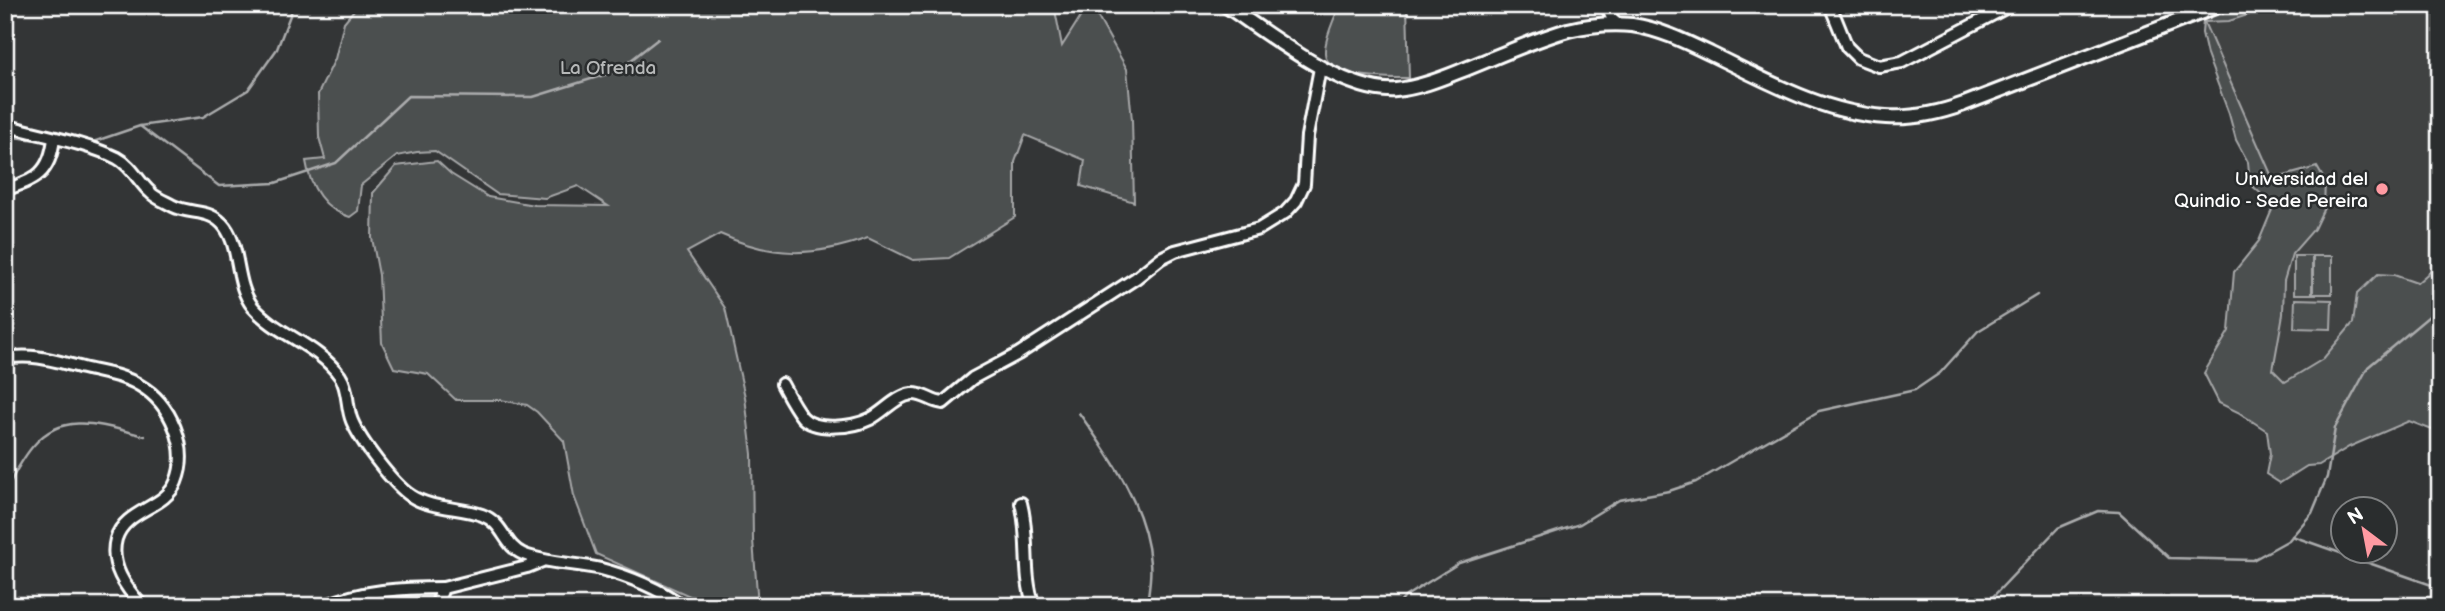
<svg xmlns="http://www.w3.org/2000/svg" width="2445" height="611" font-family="'Balsamiq Sans',sans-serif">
  <rect width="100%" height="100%" fill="#333536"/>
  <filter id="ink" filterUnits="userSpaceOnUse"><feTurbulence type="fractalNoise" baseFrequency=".0143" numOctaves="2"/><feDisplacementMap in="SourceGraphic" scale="14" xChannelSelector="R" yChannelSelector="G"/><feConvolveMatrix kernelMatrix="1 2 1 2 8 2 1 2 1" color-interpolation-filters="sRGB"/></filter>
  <g filter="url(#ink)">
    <polygon fill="#404243" points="2269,5 2440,5 2440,263 2417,283 2394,275 2358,294 2353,323 2323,359 2285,382 2273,370 2283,314 2284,281 2292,254 2314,229 2324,208 2325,181 2317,167 2273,180 2203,21 2229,21 2269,8"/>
    <g fill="#4c4f50" stroke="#a6a7a8" stroke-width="2">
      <path d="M358 5H869L872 8 892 5H1051L1055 10 1062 46 1088 5H1091L1127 69 1132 120 1134 202 1081 186 1085 160 1025 135 1015 162V217L949 258 913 260 868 238C814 257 773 258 720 234L687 252 725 308 745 397 752 454 753 540 758 606H712L596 554 574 496 564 441 537 412 527 405 501 400H456L428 374 394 368 382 343 379 275 372 238 373 193 396 166 437 161 451 174 488 197 534 205 608 206 578 186 545 198 497 194 435 151 417 152 397 156 361 185 358 211 350 217C324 210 310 187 306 161L325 159 319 137 318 94 335 59 344 22Z"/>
      <path d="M1340 5H1407L1409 78C1390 78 1326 79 1325 53 1324 40 1335 16 1340 5Z"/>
      <polygon points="2241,10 2248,15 2229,21 2204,22 2273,179 2317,167 2325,181 2324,208 2314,229 2292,254 2284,281 2283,314 2273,370 2285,382 2323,359 2353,323 2357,294 2378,274 2394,275 2417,283 2440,263 2440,433 2409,421 2349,447 2319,465 2307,466 2280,483 2266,474 2270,454 2267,431 2238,412 2219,403 2204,373 2229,331 2234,272 2259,241 2274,205 2250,184 2248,162 2236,140 2229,114 2207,55 2202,33 2203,21 2215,14"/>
      <rect x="2294" y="256" width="18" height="38"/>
      <rect x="2313" y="256" width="19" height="38"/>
      <polygon points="2295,299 2332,300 2331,329 2294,328"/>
    </g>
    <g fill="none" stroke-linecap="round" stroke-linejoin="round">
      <g stroke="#abacad" stroke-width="2.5">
        <polyline points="140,126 219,186 275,183 336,163 408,96 533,97 617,71 658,39"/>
        <polyline points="5,136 45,141"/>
        <polyline points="90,143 140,126 203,117 248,90 277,49 294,5"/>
        <path d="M1079 413C1111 458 1146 506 1150 563 1152 576 1148 592 1147 606"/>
        <path d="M5 491C14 476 22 458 34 445 64 409 106 427 145 436"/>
        <polyline points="2292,536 2440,588"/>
        <polyline points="1397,606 1406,596 1459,563 1580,524 1619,500 1669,491 1696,482 1819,411 1915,390 1940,373 1978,331 2037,295"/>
        <polyline points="1984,606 2058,528 2098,511 2119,512 2169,558 2253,560 2289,540 2312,513 2327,477 2335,428 2368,367 2440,307"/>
      </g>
      <defs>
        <g id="minor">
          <polyline points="1606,5 1615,24"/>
          <polyline points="1830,5 1847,47 1858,58 1879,66 1902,62 2011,5"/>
          <path d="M5 125C39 135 87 143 117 158 132 166 138 181 150 192 155 198 166 202 173 206 191 215 211 208 225 227 241 249 235 285 253 307 277 335 317 344 340 376 349 389 346 407 352 421 361 442 393 484 411 496 431 509 459 507 482 515 504 523 504 546 523 554 548 564 575 563 601 569 628 576 660 589 683 606"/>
          <path d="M5 190C36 179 50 174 54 138"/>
          <path d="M5 358C35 353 55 361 83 368 102 373 123 375 139 385 171 403 190 448 176 482 165 509 125 509 116 539 109 565 126 588 142 606"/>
          <path d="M782 384C788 395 794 407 802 417 815 432 854 427 870 419 884 412 896 396 912 394 924 393 931 402 943 403L973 378 1018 354 1136 278 1161 258 1175 251 1259 229 1285 213 1296 201 1304 184 1307 136 1320 68"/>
          <path d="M1021 503C1030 537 1022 573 1034 606"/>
          <path d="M324 606C362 590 402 588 443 588"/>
          <polyline points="436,606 443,588 527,567 542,561"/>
        </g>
        <path id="major" d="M1225 5C1268 33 1343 94 1396 90 1417 88 1438 80 1458 72 1494 58 1530 41 1568 30 1589 25 1610 23 1632 25 1660 29 1686 42 1711 54 1767 81 1823 113 1886 117 1913 119 1939 113 1964 104L2220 5"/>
      </defs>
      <use href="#minor" stroke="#fff" stroke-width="16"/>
      <use href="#major" stroke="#fff" stroke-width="18"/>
      <use href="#minor" stroke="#2a2d2e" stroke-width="10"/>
      <use href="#major" stroke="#2a2d2e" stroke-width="12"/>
    </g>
  </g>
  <circle fill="#ff9aa2" stroke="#2a2d2e" stroke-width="2.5" cx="2382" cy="189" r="7"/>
  <g text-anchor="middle" stroke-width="5" stroke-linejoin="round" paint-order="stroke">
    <g font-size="19" fill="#b7b9b9" stroke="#2a2d2e">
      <text x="608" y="74">La Ofrenda</text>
    </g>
    <g font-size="19" fill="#fff" stroke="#2a2d2e" text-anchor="end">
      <text x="2368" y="185">Universidad del<tspan x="2368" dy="22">Quindio - Sede Pereira</tspan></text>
    </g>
  </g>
  <rect width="2445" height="611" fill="none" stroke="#2a2d2e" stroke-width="28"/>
  <rect x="14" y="14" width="2417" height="583" fill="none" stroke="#fff" stroke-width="2.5" filter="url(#ink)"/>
  <g transform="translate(2364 530) rotate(328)"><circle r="33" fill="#2a2d2e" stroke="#7f8182" stroke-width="2"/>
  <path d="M0-5L12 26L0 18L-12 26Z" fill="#ff9aa2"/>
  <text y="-10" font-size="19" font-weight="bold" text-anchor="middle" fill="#ffffff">N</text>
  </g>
</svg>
